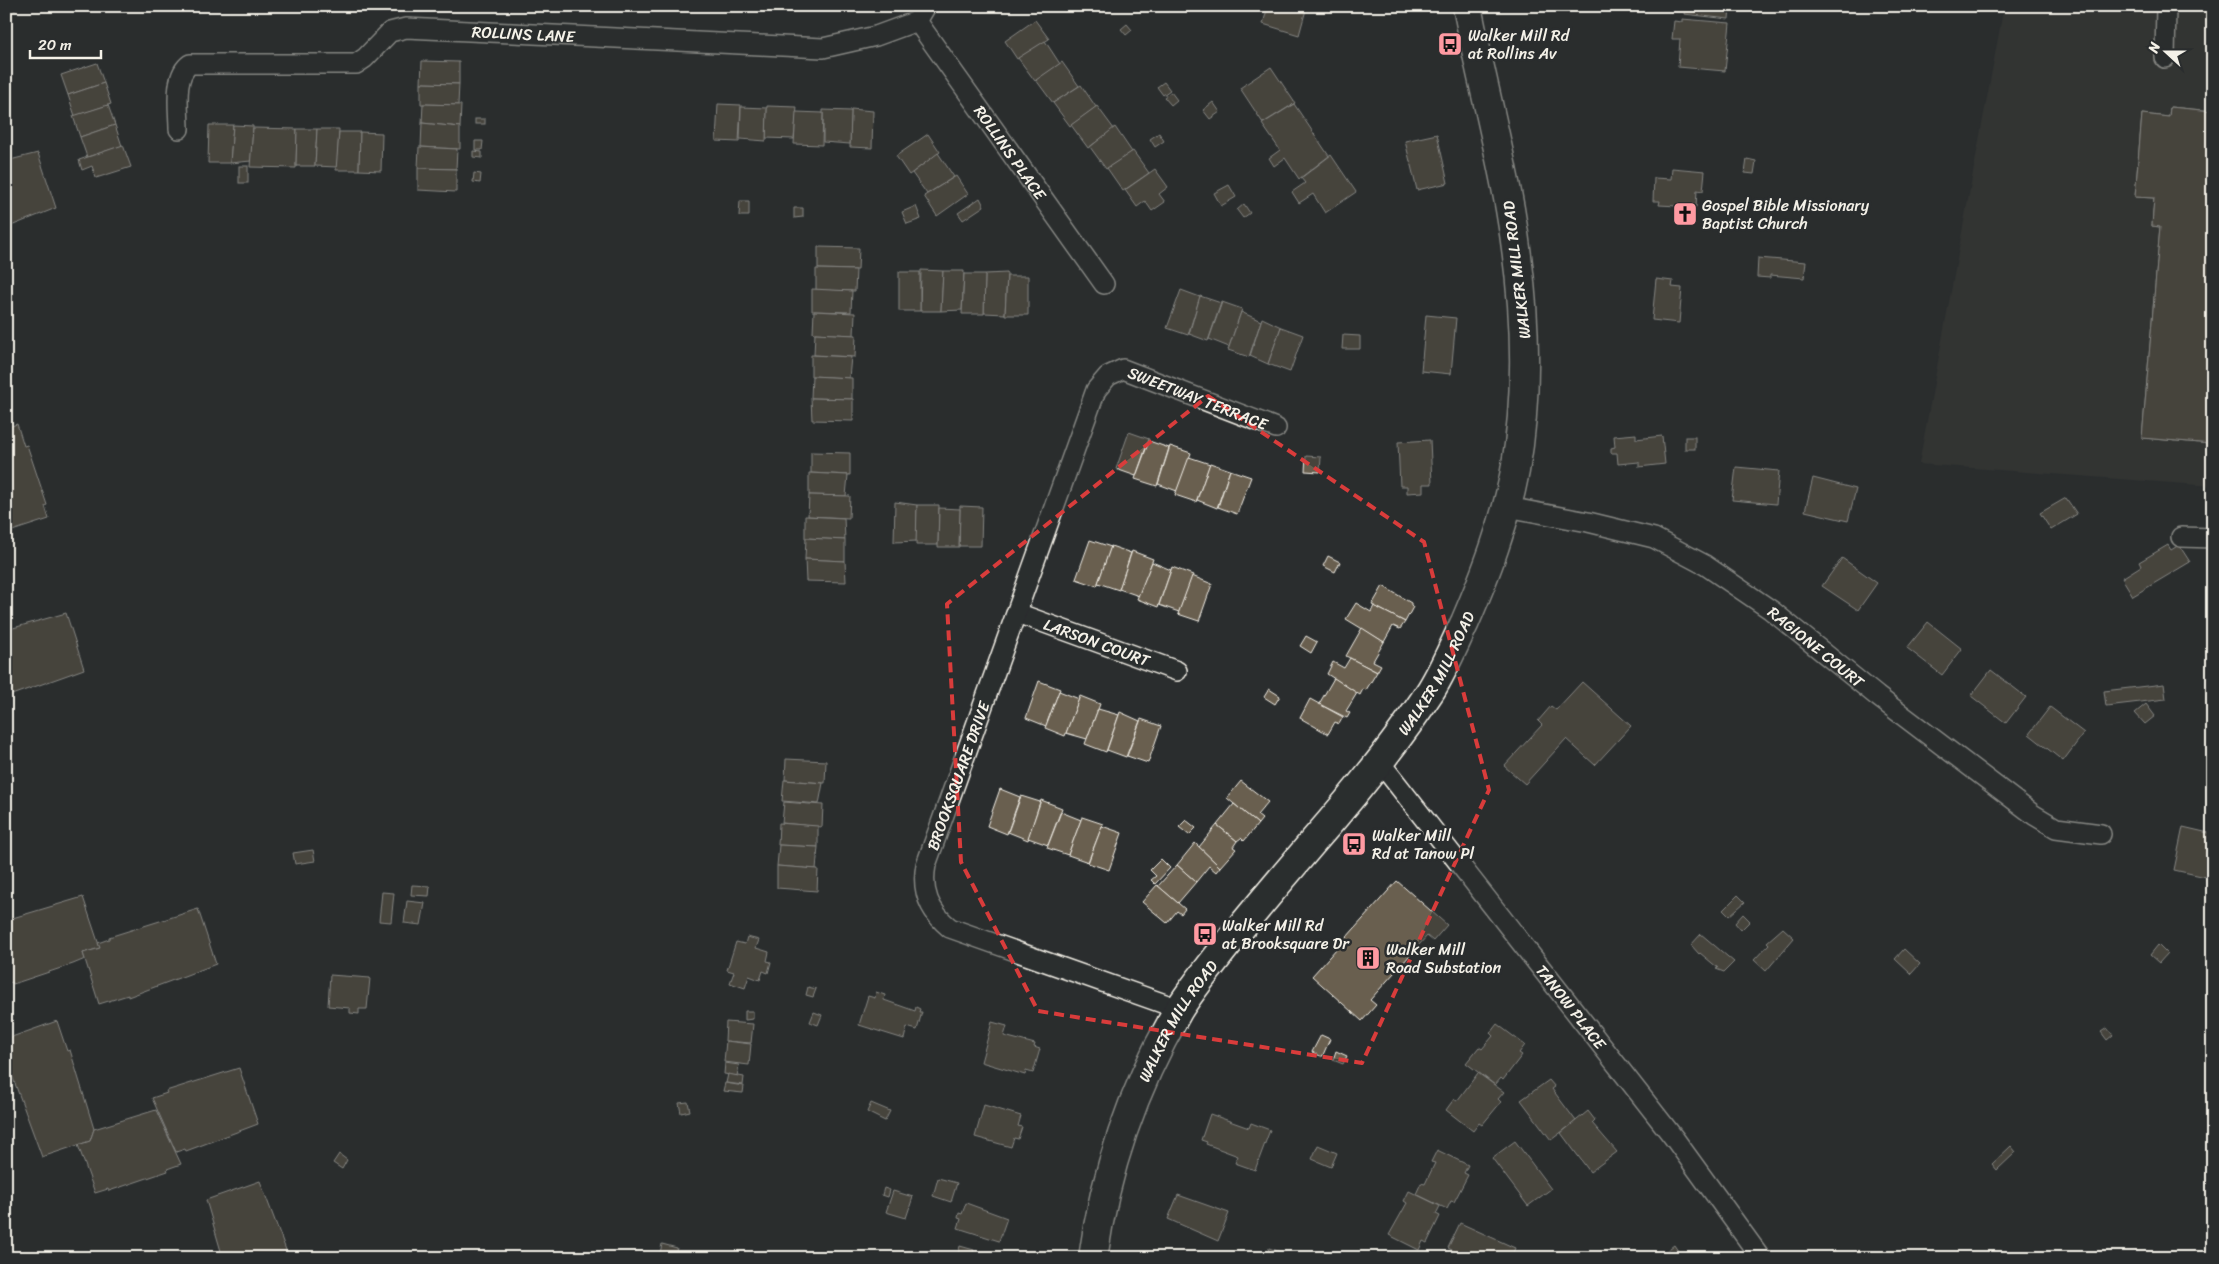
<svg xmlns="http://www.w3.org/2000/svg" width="2219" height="1264" font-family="Sriracha,sans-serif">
  <rect width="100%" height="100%" fill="#2a2d2e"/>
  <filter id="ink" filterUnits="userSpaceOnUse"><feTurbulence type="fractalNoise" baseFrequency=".02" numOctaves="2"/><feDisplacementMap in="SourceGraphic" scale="10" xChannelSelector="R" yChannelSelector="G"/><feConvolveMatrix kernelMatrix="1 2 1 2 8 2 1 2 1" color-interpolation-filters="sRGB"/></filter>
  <g filter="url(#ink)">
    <polygon fill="#3d3c38" points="2004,6 2213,6 2213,486 1919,464"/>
    <g fill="#695e50" stroke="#f4f1e8">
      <polygon points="6,6 16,6 16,10 6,11"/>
      <polygon points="1268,6 1307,6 1299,35 1263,24"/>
      <polygon points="1685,6 1730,6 1729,19 1684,14"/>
      <polygon points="1682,19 1730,23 1725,71 1678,67 1680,39 1672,39 1674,21 1682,22"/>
      <polygon points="1035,20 1049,39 1017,59 1005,41"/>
      <polygon points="1127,24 1132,30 1126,35 1121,29"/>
      <polygon points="1045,41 1060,64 1035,81 1018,58"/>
      <polygon points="422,61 459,62 459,84 421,83"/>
      <polygon points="1062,62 1079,86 1053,103 1036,80"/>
      <polygon points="97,63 104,83 68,95 61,75"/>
      <polygon points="1271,67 1295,103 1263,123 1240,88"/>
      <polygon points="1164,82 1170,90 1163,95 1157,87"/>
      <polygon points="104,83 111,104 75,116 68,95"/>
      <polygon points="421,83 459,84 458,105 421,104"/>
      <polygon points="1081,85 1096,107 1070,126 1053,103"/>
      <polygon points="1171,92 1177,100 1171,105 1164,97"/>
      <polygon points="1213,102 1220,112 1210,119 1203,110"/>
      <polygon points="423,104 461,105 460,127 422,123"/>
      <polygon points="718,104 741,105 739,142 716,141"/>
      <polygon points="1294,104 1329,156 1299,179 1285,158 1274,166 1269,158 1280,150 1262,124"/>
      <polygon points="108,105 115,125 80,137 73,116"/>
      <polygon points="767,106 797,107 794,139 766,138"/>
      <polygon points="1097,106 1114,129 1088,148 1071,125"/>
      <polygon points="741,107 767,108 766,141 740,139"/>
      <polygon points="2170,107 2213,111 2212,444 2142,438 2160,227 2152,226 2154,198 2135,197 2142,114 2169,117"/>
      <polygon points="2170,107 2213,111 2212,444 2142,438 2160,227 2152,226 2154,198 2135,197 2142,114 2169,117"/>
      <polygon points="851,109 873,111 872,148 850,147"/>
      <polygon points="823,110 851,111 850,144 823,142"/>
      <polygon points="796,112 823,113 822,145 794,144"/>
      <rect x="475" y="119" width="10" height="5"/>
      <polygon points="422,123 460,127 460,149 421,147"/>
      <polygon points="115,125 122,146 87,157 80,137"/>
      <polygon points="209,125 233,125 230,163 208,163"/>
      <polygon points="233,125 253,126 251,161 230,163"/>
      <polygon points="1115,127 1132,152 1106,169 1090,147"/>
      <polygon points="253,128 297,129 296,168 250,167"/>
      <polygon points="297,129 317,129 315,166 296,166"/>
      <polygon points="317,129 339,129 337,167 315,166"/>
      <polygon points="339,132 360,132 359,170 336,170"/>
      <polygon points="360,132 382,133 381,171 359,170"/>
      <polygon points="1159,133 1164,141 1155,147 1150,139"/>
      <polygon points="928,134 940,152 909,175 896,156"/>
      <polygon points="1437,134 1448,183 1417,190 1405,141"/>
      <polygon points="475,141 483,141 482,150 475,150"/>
      <polygon points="123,145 131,167 96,178 92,166 82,170 79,160"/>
      <polygon points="419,147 457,149 456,169 418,168"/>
      <polygon points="473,151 482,152 482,158 473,157"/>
      <polygon points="1133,151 1149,173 1123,191 1107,168"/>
      <polygon points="38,153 56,208 6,228 6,161"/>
      <polygon points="938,153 954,177 927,194 912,173"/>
      <polygon points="1331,155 1356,192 1325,213 1313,194 1299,203 1292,192 1305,183 1301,178"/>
      <polygon points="1747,159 1756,161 1754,174 1745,173"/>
      <rect x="239" y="166" width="9" height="17"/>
      <polygon points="418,168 456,169 456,192 418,190"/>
      <polygon points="1672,168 1705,171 1703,191 1697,190 1696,207 1659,205 1660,201 1653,201 1654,178 1671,179"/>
      <polygon points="1155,169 1168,187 1159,194 1165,202 1152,211 1145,201 1137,207 1125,190"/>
      <polygon points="474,173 481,174 480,183 473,182"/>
      <polygon points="956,176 968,194 937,216 924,196"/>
      <polygon points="1229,185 1236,197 1221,206 1214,193"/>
      <polygon points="980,198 984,206 963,220 958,213"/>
      <polygon points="740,201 749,201 749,216 739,216"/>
      <polygon points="1244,204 1250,213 1243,218 1237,210"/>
      <polygon points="916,206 921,219 907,224 902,212"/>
      <polygon points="794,208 803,208 803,217 794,218"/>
      <polygon points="818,247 859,248 858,270 818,269"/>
      <polygon points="1758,258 1806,262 1804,278 1770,275 1770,278 1757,277"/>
      <polygon points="816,269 856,270 855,291 816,290"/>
      <polygon points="921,270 943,271 941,311 920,311"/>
      <polygon points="943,271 964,271 962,310 941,311"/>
      <rect x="899" y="272" width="21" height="39"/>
      <polygon points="1007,273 1005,314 984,313 985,274"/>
      <polygon points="964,274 985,274 984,314 962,314"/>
      <polygon points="1007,276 1028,276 1028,315 1005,315"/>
      <polygon points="1656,279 1673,281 1672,287 1682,288 1679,323 1652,320"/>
      <polygon points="812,289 852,291 851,312 812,311"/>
      <polygon points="1181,290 1200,297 1188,335 1167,328"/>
      <polygon points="1200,296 1221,303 1208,341 1189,334"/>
      <polygon points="1222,302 1242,309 1229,347 1209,339"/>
      <polygon points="814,311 855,313 854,335 813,333"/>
      <polygon points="1241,312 1261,321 1249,357 1228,350"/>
      <polygon points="1426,315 1456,318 1451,374 1421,371"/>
      <polygon points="1262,318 1281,327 1268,364 1250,356"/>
      <polygon points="1281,327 1303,335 1290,372 1268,364"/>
      <polygon points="815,333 856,335 855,357 814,355"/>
      <polygon points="1343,335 1360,336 1360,349 1342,349"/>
      <polygon points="811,355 851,357 849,378 811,376"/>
      <polygon points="812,376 852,378 852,399 811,398"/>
      <polygon points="811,398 853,399 853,421 812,420"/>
      <polygon points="17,424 24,446 27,445 47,505 45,506 49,519 6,533 6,428"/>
      <polygon points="1129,432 1149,439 1136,476 1116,469"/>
      <polygon points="1636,434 1636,439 1662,436 1665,464 1639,467 1639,462 1618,464 1617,453 1611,453 1611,448 1615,447 1614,436"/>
      <rect x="1685" y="437" width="10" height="12"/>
      <polygon points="1430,440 1432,484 1423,484 1423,492 1407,493 1407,486 1400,486 1398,442"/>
      <polygon points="1149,441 1169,448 1157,486 1135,479"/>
      <polygon points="1170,446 1191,453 1177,491 1158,484"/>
      <polygon points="811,452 850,453 850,475 811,473"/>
      <polygon points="1306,456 1321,457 1320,472 1305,471"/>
      <polygon points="1189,457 1210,464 1196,502 1175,495"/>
      <polygon points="1210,463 1230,470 1217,508 1197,500"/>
      <polygon points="1736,467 1779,471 1776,504 1732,500"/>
      <polygon points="1230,470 1251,477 1237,514 1218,507"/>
      <polygon points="809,473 848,475 846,496 809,495"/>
      <polygon points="1813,478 1856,489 1848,521 1805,511"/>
      <polygon points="809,495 850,496 849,518 808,516"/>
      <polygon points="2066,498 2077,514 2051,530 2040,513"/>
      <polygon points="895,502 917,505 917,541 894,542"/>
      <polygon points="917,505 939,505 938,545 916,545"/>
      <polygon points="960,506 982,507 981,546 959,546"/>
      <polygon points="939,508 960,509 959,547 938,547"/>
      <polygon points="805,516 844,518 845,540 805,538"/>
      <polygon points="806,538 845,540 845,561 805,559"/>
      <polygon points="1090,540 1111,547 1097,586 1076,579"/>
      <polygon points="2168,545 2171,550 2179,545 2190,562 2133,596 2122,578 2141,566 2139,562"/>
      <polygon points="1111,546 1131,553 1119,590 1098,583"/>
      <polygon points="1132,551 1153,559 1139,596 1119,589"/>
      <polygon points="1328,556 1340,562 1335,572 1323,566"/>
      <polygon points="1842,558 1877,583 1858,610 1822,586"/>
      <polygon points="805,559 845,561 846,582 806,581"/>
      <polygon points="1152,562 1171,570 1158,607 1137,599"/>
      <polygon points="1172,567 1193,575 1179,612 1159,605"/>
      <polygon points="1192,576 1212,584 1199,621 1178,614"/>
      <polygon points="1383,586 1411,603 1411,605 1413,607 1405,622 1372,605"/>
      <polygon points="1356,603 1371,612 1374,606 1405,622 1400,629 1393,626 1384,642 1346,619"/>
      <polygon points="66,613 84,669 6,697 6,630"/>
      <polygon points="1928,622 1962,649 1942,675 1907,648"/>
      <polygon points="1362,628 1384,642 1373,661 1381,665 1377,672 1346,656"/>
      <polygon points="1306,636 1317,642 1311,653 1300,646"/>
      <polygon points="1350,658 1377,672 1366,690 1363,689 1360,695 1327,674 1333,662 1344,668"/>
      <polygon points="1991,670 2026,697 2006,723 1971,696"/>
      <polygon points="1334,678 1357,693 1346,711 1350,713 1347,718 1319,704"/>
      <polygon points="1039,681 1060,689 1046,726 1026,718"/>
      <polygon points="1582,682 1631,726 1595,765 1566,739 1525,784 1504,766 1542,725 1538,721 1551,706 1556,710"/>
      <polygon points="2164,684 2166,699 2106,706 2104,691"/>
      <polygon points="1269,689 1280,696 1275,704 1264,697"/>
      <polygon points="1059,691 1079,699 1065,736 1045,728"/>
      <polygon points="1080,696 1100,704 1087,739 1066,733"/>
      <polygon points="1310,699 1343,717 1339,724 1335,722 1328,734 1300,718"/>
      <polygon points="2146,704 2155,716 2145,724 2135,713"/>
      <polygon points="2050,707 2084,733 2063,761 2029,734"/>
      <polygon points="1098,709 1119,715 1106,752 1085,744"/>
      <polygon points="1120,712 1140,721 1126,757 1107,750"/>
      <polygon points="1141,719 1161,726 1148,763 1127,756"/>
      <polygon points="786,759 826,761 825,783 785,780"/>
      <polygon points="784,780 823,783 819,804 782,801"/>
      <polygon points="1241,781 1268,802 1257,815 1262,819 1258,824 1227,798"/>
      <polygon points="1000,789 1020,797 1007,834 987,826"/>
      <polygon points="1021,796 1040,802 1028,840 1008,832"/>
      <polygon points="1041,800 1062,808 1048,845 1028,838"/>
      <polygon points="784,802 823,805 822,827 782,823"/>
      <polygon points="1234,804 1258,824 1244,841 1241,838 1237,841 1217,825"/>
      <polygon points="1061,812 1081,820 1068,855 1047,848"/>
      <polygon points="1082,817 1103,824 1088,862 1068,855"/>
      <polygon points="1186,820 1196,828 1189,835 1179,827"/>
      <polygon points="779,823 818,826 818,847 778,845"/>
      <polygon points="1217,825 1237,841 1233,847 1236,849 1220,867 1199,847"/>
      <polygon points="1102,826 1122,833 1109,870 1088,863"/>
      <polygon points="2183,827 2213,834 2213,847 2206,877 2174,870"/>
      <polygon points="1195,843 1220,867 1216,872 1209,866 1196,882 1177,865"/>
      <polygon points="779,845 818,847 816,869 777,866"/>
      <polygon points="313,850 315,861 295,864 293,853"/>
      <polygon points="1161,859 1170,868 1155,884 1151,880 1156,876 1150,870"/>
      <polygon points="1177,865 1196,882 1178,903 1158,886"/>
      <polygon points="777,866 818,869 817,891 777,888"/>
      <polygon points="1397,881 1447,925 1433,941 1427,936 1370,1000 1376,1005 1362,1021 1312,976"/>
      <polygon points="412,885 430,886 429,896 411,895"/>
      <polygon points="1157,885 1185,909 1181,914 1177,911 1167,923 1142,902"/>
      <polygon points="382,892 394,893 391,922 379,921"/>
      <polygon points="1738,895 1745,902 1729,916 1723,910"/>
      <polygon points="83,897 100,948 83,953 85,959 73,964 13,984 12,982 6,984 6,920"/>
      <polygon points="407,901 425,903 421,925 404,923"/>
      <polygon points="198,909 216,964 128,997 128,995 99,1004 83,953 100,948 98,943 109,939 109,937"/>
      <polygon points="1743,914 1750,921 1741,930 1735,923"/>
      <polygon points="1783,928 1794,938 1766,971 1754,960 1769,944 1767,942"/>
      <polygon points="1701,934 1734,962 1724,972 1716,969 1718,968 1700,953 1699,954 1691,945"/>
      <polygon points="747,937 759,940 756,948 769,952 767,961 771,962 768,973 763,971 760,980 749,976 745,988 730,983 734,972 727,970 736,942 745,944"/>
      <polygon points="2158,945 2167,954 2159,963 2150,955"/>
      <polygon points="1904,949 1920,964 1911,974 1895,959"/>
      <polygon points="330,975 370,978 367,1009 359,1009 359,1014 350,1013 350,1008 328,1006"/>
      <polygon points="808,987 816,989 813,997 806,995"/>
      <polygon points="876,992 885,995 884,1000 915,1011 916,1007 920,1009 919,1012 922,1012 917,1030 907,1027 904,1039 859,1025 868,996 875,998"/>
      <polygon points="745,1011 753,1011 753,1019 745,1020"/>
      <polygon points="814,1012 822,1015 818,1025 810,1022"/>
      <polygon points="57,1021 67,1051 70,1050 94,1129 90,1141 42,1157 10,1070 12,1069 6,1051 6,1039"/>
      <polygon points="726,1022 753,1024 751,1043 725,1041"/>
      <polygon points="992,1022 1007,1026 1004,1036 1035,1044 1034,1047 1040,1049 1033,1073 1026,1071 1025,1075 981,1062"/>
      <polygon points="1497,1024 1525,1045 1519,1053 1522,1055 1503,1080 1501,1078 1495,1085 1466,1063 1479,1047 1482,1049 1493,1036 1490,1033"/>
      <polygon points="2107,1028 2113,1035 2107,1040 2101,1032"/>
      <polygon points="1321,1035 1330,1039 1322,1057 1312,1052"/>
      <polygon points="726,1041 751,1044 749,1065 724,1062"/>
      <polygon points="1336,1051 1347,1056 1343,1064 1333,1060"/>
      <polygon points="725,1063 739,1065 737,1076 724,1074"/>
      <polygon points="239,1068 258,1124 186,1151 185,1149 176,1152 152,1098 167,1093 166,1091"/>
      <polygon points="1478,1073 1504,1092 1498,1099 1501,1102 1482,1125 1479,1123 1473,1131 1446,1110 1454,1099 1457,1101"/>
      <polygon points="728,1074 744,1077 743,1085 726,1083"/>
      <polygon points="1549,1080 1555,1087 1552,1089 1576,1121 1551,1140 1521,1100"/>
      <polygon points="725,1083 744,1086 743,1093 723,1091"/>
      <polygon points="688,1102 690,1111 681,1113 679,1103"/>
      <polygon points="871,1103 890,1111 885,1121 867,1112"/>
      <polygon points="984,1105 1021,1116 1018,1126 1022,1127 1018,1139 1014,1138 1011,1147 975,1137"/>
      <polygon points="156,1110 181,1164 167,1169 168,1171 109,1191 108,1189 95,1193 78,1145 90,1141 94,1129"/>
      <polygon points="1588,1111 1595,1120 1592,1123 1617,1152 1590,1172 1561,1133"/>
      <polygon points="1210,1114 1249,1128 1251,1123 1270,1130 1255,1170 1235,1163 1238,1156 1206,1144 1207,1142 1201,1140"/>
      <polygon points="1515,1141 1551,1189 1528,1206 1492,1158"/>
      <polygon points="1318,1145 1337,1153 1331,1167 1312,1159"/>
      <polygon points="2011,1146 2016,1152 1997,1170 1992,1164"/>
      <polygon points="1437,1150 1468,1165 1464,1173 1468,1175 1454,1202 1451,1201 1447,1209 1416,1194 1421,1183 1425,1184 1435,1163 1431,1162"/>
      <polygon points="339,1154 347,1160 342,1169 333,1163"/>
      <polygon points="938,1178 957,1183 951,1202 933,1196"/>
      <polygon points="260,1181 289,1258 223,1258 206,1200"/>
      <polygon points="884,1188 890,1190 888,1197 882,1195"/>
      <polygon points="893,1191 913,1197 906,1218 886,1212"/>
      <polygon points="1409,1191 1440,1206 1436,1214 1440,1216 1427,1243 1423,1241 1419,1250 1389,1235 1407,1203 1404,1201"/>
      <polygon points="1178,1195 1229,1213 1218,1241 1168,1219"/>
      <polygon points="966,1203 1007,1218 999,1241 958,1228 961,1219 958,1218 959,1213 962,1214"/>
      <polygon points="1460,1223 1515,1248 1511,1258 1468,1258 1448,1248"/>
      <polygon points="662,1244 677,1248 675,1255 685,1258 659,1258"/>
      <polygon points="1674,1245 1680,1254 1677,1256 1679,1258 1657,1258"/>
      <polygon points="960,1246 974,1250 972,1258 957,1258"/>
      <polygon points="1269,1248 1295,1257 1295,1258 1266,1258"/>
    </g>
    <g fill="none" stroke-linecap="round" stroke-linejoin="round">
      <defs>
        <g id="street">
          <path id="s1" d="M917 21 1104 284"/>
          <polyline points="2165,58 2166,6"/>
          <path id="s2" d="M179 129C179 110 173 76 190 64H356L365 58 390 32 406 28 823 48 876 36 917 21 926 6"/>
          <path id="s3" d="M1507 507 1588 522 1654 538 1705 565 1771 610 1877 696 2034 815 2056 828 2101 834"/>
          <polyline points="2181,537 2213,538"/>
          <path id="s4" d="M1017 613 1177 671"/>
          <path id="s5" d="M1379 761 1674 1138 1761 1258"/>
          <path id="s6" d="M1179 1009 950 928C929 911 921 891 926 865L1096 390 1108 376 1123 369 1276 428"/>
        </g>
        <g id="secondary">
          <path id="s7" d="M1093 1258C1105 1171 1134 1087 1178 1011 1189 993 1202 977 1215 960 1246 920 1279 882 1312 843 1354 795 1396 744 1431 690 1444 669 1454 645 1465 622 1486 573 1505 524 1515 471 1530 386 1525 295 1510 209 1498 141 1480 74 1467 6"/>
        </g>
      </defs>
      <use href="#street" stroke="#f4f1e8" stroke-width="22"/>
      <use href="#secondary" stroke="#f4f1e8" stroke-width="31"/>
      <use href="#street" stroke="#2a2d2e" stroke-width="19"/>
      <use href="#secondary" stroke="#2a2d2e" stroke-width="28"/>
    </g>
  </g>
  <path d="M0 0H2219V1264H0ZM1208 396 1424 542 1489 790 1362 1063 1038 1011 961 862 947 604Z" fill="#2a2d2e" fill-opacity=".55" fill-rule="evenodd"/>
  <path fill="none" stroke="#d93c3b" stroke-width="4" stroke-dasharray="10 6" stroke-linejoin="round" d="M1208 396 1424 542 1489 790 1362 1063 1038 1011 961 862 947 604Z"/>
  <defs>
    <symbol id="bus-square" viewBox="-11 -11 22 22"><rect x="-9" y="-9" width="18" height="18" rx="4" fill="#ff9aa2" stroke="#2a2d2e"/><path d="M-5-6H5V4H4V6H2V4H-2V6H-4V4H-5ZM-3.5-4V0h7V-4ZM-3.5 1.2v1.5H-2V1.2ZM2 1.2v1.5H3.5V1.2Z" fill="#111"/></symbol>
    <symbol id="church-square" viewBox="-11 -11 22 22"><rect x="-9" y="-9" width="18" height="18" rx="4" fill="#ff9aa2" stroke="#2a2d2e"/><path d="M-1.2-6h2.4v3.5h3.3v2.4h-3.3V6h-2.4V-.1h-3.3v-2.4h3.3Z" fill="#111"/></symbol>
    <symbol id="building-square" viewBox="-11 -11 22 22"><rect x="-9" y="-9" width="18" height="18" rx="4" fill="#ff9aa2" stroke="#2a2d2e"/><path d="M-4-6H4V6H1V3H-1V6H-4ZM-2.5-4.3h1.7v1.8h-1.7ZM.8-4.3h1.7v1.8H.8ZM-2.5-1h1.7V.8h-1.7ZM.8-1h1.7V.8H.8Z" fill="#111"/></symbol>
  </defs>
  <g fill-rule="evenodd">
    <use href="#bus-square" x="1436" y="30" width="28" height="28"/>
    <use href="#church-square" x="1671" y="200" width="28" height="28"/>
    <use href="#bus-square" x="1340" y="830" width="28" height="28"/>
    <use href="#bus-square" x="1191" y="920" width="28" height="28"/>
    <use href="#building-square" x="1354" y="944" width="28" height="28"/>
  </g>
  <g text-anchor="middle" stroke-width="5" stroke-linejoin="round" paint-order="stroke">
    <g font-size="16" fill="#f4f1e8" stroke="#2a2d2e">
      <text dy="6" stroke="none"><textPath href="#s2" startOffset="415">ROLLINS LANE</textPath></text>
      <text dy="6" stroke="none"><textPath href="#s1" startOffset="161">ROLLINS PLACE</textPath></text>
      <text transform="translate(1516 270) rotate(-97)" y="6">WALKER MILL ROAD</text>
      <text dy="6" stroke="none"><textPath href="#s6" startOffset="934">SWEETWAY TERRACE</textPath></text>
      <text dy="6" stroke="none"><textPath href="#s4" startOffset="85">LARSON COURT</textPath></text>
      <text dy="6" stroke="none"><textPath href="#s3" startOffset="346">RAGIONE COURT</textPath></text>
      <text dy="6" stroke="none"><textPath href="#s7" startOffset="689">WALKER MILL ROAD</textPath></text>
      <text dy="6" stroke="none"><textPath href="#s6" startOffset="409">BROOKSQUARE DRIVE</textPath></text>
      <text dy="6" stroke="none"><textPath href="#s5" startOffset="312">TANOW PLACE</textPath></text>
      <text dy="6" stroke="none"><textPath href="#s7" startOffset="254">WALKER MILL ROAD</textPath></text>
    </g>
    <g font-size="16" fill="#f4f1e8" stroke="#2a2d2e" text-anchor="start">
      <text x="1468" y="41">Walker Mill Rd<tspan x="1468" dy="18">at Rollins Av</tspan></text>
      <text x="1702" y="211">Gospel Bible Missionary<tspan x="1702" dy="18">Baptist Church</tspan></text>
      <text x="1372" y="841">Walker Mill<tspan x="1372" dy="18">Rd at Tanow Pl</tspan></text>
      <text x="1222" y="931">Walker Mill Rd<tspan x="1222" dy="18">at Brooksquare Dr</tspan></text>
      <text x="1386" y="955">Walker Mill<tspan x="1386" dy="18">Road Substation</tspan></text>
    </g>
  </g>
  <rect width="2219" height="1264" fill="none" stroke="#2a2d2e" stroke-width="25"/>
  <rect x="12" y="12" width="2194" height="1239" fill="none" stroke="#f4f1e8" stroke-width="2" filter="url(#ink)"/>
  <g transform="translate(2166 52) rotate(291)" stroke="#2a2d2e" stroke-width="4" paint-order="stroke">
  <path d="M0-4L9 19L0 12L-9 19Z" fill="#f4f1e8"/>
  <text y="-8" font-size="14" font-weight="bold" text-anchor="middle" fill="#f4f1e8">N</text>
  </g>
  <path d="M30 50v8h71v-8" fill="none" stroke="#f4f1e8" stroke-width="2.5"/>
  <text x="38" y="50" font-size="15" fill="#f4f1e8" stroke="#2a2d2e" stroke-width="4" paint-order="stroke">20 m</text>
</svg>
